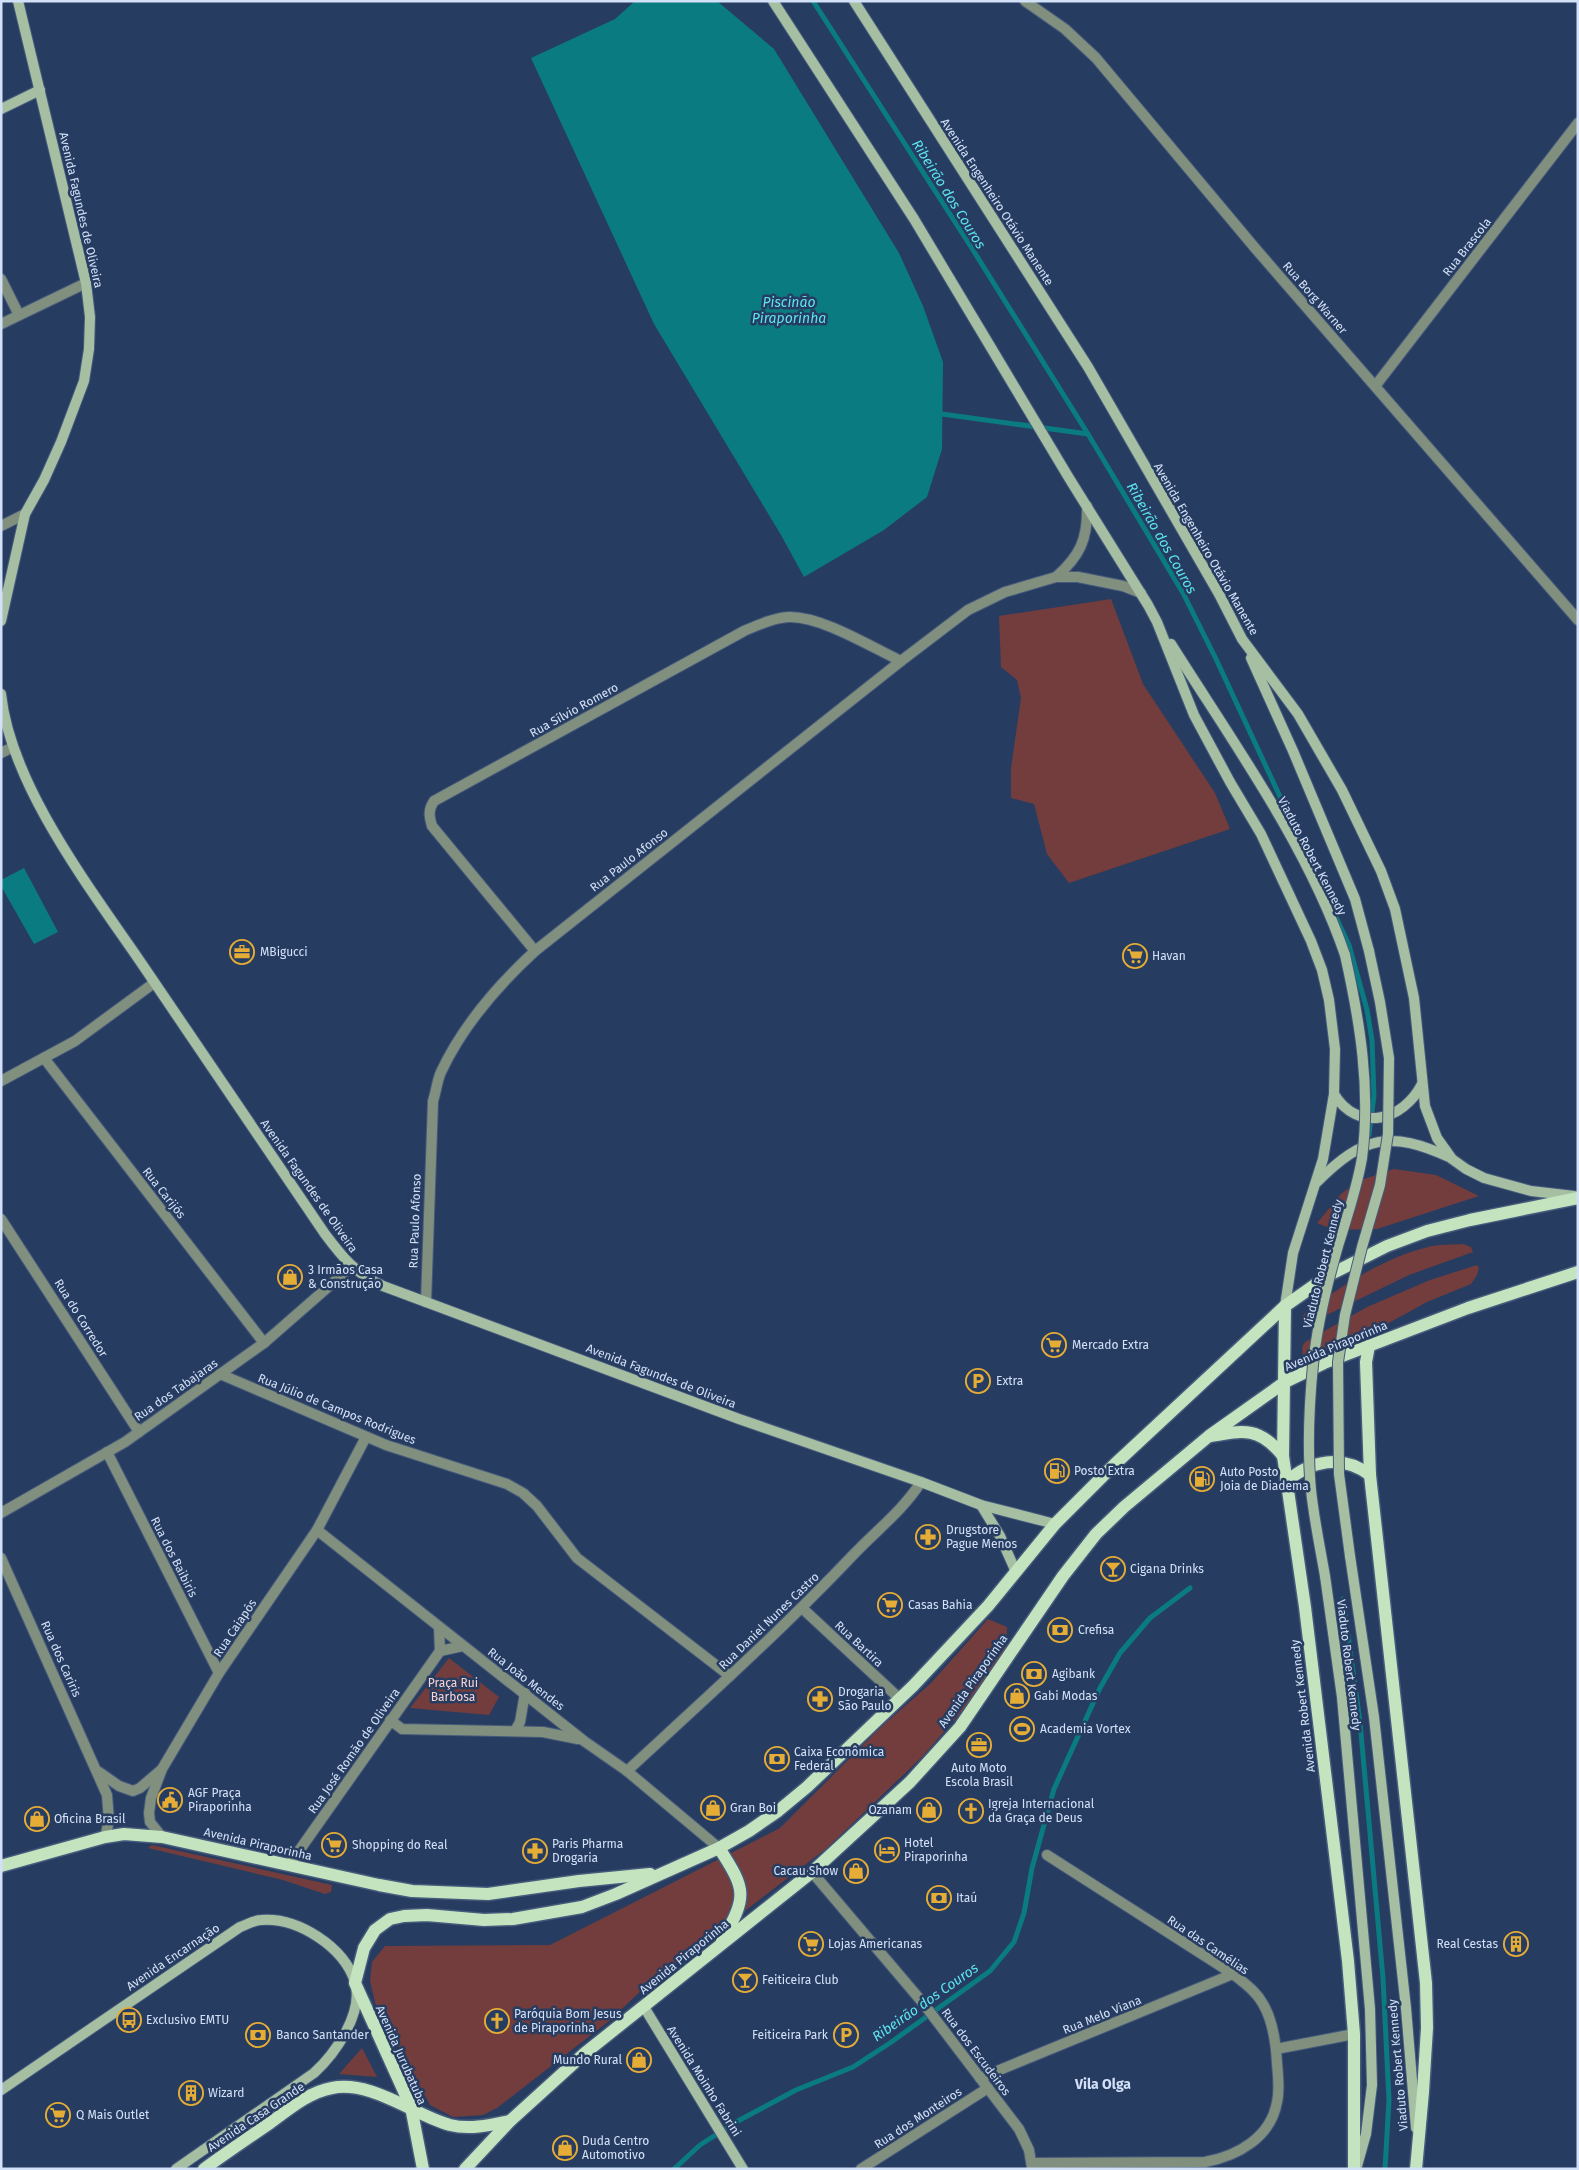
<svg xmlns="http://www.w3.org/2000/svg" width="1579" height="2170" font-family="'Fira Sans',sans-serif">
  <rect width="100%" height="100%" fill="#273c61"/>
  <g fill="#723d3c">
    <polygon points="1111,599 1143,684 1215,793 1230,829 1069,883 1047,854 1034,804 1011,798 1011,768 1021,698 1017,680 1001,667 999,616"/>
    <polygon points="1394,1169 1436,1175 1479,1196 1377,1229 1334,1230 1317,1223 1341,1194 1358,1181"/>
    <path d="M1463 1244 1471 1247 1473 1252 1409 1275 1304 1326 1302 1317 1305 1313C1343 1285 1384 1257 1432 1246 1442 1244 1453 1245 1463 1244Z"/>
    <polygon points="1477,1265 1479,1268 1477,1275 1471,1284 1427,1302 1385,1325 1352,1337 1306,1360 1303,1358 1302,1347 1305,1342 1367,1307 1430,1280"/>
    <polygon points="988,1619 1007,1627 1006,1651 963,1710 922,1757 827,1848 644,1988 609,2021 497,2108 483,2115 453,2117 430,2105 376,2006 370,1981 372,1962 385,1946 550,1945 780,1828 880,1728 931,1683"/>
    <polygon points="449,1658 499,1697 489,1715 410,1708"/>
    <polygon points="152,1845 332,1885 331,1892 325,1894 283,1880 148,1848"/>
    <polygon points="362,2048 377,2077 339,2074"/>
  </g>
  <g fill="#0b7b82">
    <polygon points="635,1 717,1 774,49 899,253 923,306 943,362 942,449 927,497 884,530 804,577 781,535 654,324 531,58 615,19"/>
    <polygon points="24,868 58,932 34,944 1,886 1,880"/>
  </g>
  <g fill="none" stroke-linecap="round" stroke-linejoin="round">
    <g stroke="#0b7b82" stroke-width="5">
      <polyline points="813,1 973,250 1088,434 1183,593 1216,659 1349,945 1367,1010 1372,1040 1374,1096 1369,1135"/>
      <polyline points="942,414 1088,434"/>
      <polyline points="1343,1599 1360,1722 1383,1978 1389,2100 1385,2169"/>
      <polyline points="674,2169 700,2145 736,2122 796,2090 853,2067 890,2043 990,1971 1014,1942 1024,1913 1032,1868 1054,1789 1100,1688 1120,1653 1150,1618 1190,1588"/>
    </g>
    <defs>
      <g id="street">
        <polyline points="1025,1 1065,29 1096,58 1255,248 1578,620"/>
        <polyline points="1,279 19,315"/>
        <polyline points="1,324 86,283"/>
        <polyline points="1376,385 1578,123"/>
        <polyline points="1,526 25,514"/>
        <path d="M1056 577C1080 556 1088 539 1087 506"/>
        <polyline points="1,753 13,747"/>
        <path d="M535 951 432 826C429 816 428 810 434 801L744 631C758 625 773 618 789 617 821 616 871 647 901 661"/>
        <polyline points="44,1058 264,1343"/>
        <polyline points="1,1081 75,1041 154,983"/>
        <polyline points="1,1219 139,1432"/>
        <path d="M426 1302 433 1101C436 1092 437 1081 441 1072 463 1025 497 986 535 951L901 661 968 610 1005 592 1056 577H1078L1123 586 1141 593"/>
        <polyline points="220,1374 386,1445 507,1484 523,1493 537,1506 577,1558 730,1676"/>
        <polyline points="107,1452 219,1673"/>
        <polyline points="1,1513 125,1442 264,1343 351,1267"/>
        <polyline points="317,1530 584,1741 627,1771 719,1848"/>
        <polyline points="1,1558 107,1795 109,1821 105,1837"/>
        <polyline points="802,1608 900,1699"/>
        <polyline points="439,1627 440,1651"/>
        <polyline points="390,1720 402,1729 543,1732 578,1739"/>
        <polyline points="515,1731 520,1722 525,1693"/>
        <path d="M627 1771C704 1700 782 1630 854 1554 877 1530 903 1510 921 1482"/>
        <polyline points="99,1772 119,1786 133,1791 140,1788 161,1770"/>
        <polyline points="162,1837 150,1822 149,1813 151,1798 162,1769 219,1673 317,1530 366,1437"/>
        <polyline points="289,1865 440,1651 463,1646"/>
        <polyline points="812,1872 923,2003 1019,2129 1029,2150 1032,2168"/>
        <polyline points="1276,2049 1354,2034"/>
        <polyline points="980,2078 1233,1974"/>
        <path d="M1032 2163 1205 2162C1238 2156 1271 2137 1277 2102 1280 2089 1278 2076 1277 2063 1276 2044 1273 2021 1263 2004 1256 1991 1244 1983 1233 1974L1047 1855"/>
        <polyline points="861,2169 988,2088"/>
      </g>
      <g id="secondary">
        <polyline points="773,1 914,219 1069,478 1148,605 1157,622 1194,715 1230,782 1261,834 1311,941 1322,970 1329,1000 1335,1049 1334,1094 1323,1159 1293,1253 1285,1306"/>
        <polyline points="854,1 1088,367 1219,594 1242,639 1298,714 1342,790 1381,871 1395,909 1414,998 1425,1106 1437,1138 1452,1159 1466,1169 1484,1178 1531,1191 1574,1196"/>
        <polyline points="1,109 40,90"/>
        <polyline points="1,621 25,514 44,480 61,442 84,381 89,349 90,317 86,283 18,1"/>
        <path d="M1171 644C1232 741 1308 846 1345 955"/>
        <polyline points="1251,658 1293,751 1355,899 1369,951"/>
        <path d="M1 694C11 788 94 893 146 970 205 1058 265 1146 325 1234 343 1258 355 1273 383 1286L739 1419 921 1482 981 1505 1055 1524"/>
        <path d="M1334 1094C1358 1133 1403 1121 1422 1084"/>
        <path d="M1317 1182C1363 1136 1390 1130 1449 1157"/>
        <polyline points="981,1505 1000,1536 1016,1572"/>
        <polyline points="1350,1556 1374,1717 1406,2008 1416,2128"/>
        <polyline points="1325,1576 1342,1697 1370,2009 1372,2085 1366,2134 1357,2166"/>
        <polyline points="644,2007 743,2169"/>
        <path d="M1 2090 240 1927C246 1925 254 1920 261 1920 298 1917 344 1947 355 1982 364 2013 335 2054 314 2073L176 2169"/>
      </g>
      <g id="primary">
        <polyline points="1285,1306 1283,1456 1305,1607 1348,1961 1354,2034 1354,2169"/>
        <polyline points="1369,1346 1366,1362 1370,1475 1426,1983 1427,2028 1423,2092 1416,2169"/>
        <path d="M1211 1436C1244 1430 1260 1427 1283 1456"/>
        <path d="M1286 1482C1311 1460 1342 1454 1370 1475"/>
        <path d="M719 1848C747 1891 747 1896 722 1941"/>
        <polyline points="1,1866 105,1837 124,1834 162,1837 379,1885 412,1891 488,1894 579,1881 650,1874"/>
        <path d="M204 2169C226 2153 248 2138 270 2123 289 2109 309 2092 332 2088 371 2080 414 2115 450 2125 470 2130 491 2125 510 2121"/>
        <polyline points="423,2169 411,2107 355,1983 364,1948 375,1930 390,1919 404,1916 427,1915 484,1920 513,1919 582,1907 616,1894 719,1848 749,1831 778,1811 807,1787 913,1686 988,1606 1055,1524 1115,1464 1285,1306 1329,1275 1387,1246 1427,1231 1470,1220 1578,1198"/>
        <polyline points="465,2169 510,2121 585,2053 812,1872 910,1782 960,1727 1063,1576 1096,1534 1124,1507 1209,1436 1285,1382 1324,1363 1468,1308 1578,1272"/>
      </g>
    </defs>
    <use href="#street" stroke="#465a7c" stroke-width="12"/>
    <use href="#secondary" stroke="#465a7c" stroke-width="12"/>
    <use href="#primary" stroke="#465a7c" stroke-width="15"/>
    <use href="#street" stroke="#81907e" stroke-width="10"/>
    <use href="#secondary" stroke="#a6bfa3" stroke-width="10"/>
    <use href="#primary" stroke="#c3e4bf" stroke-width="12"/>
    <defs>
      <g id="secondary-bridge">
        <polyline points="1350,1556 1339,1474 1338,1362 1345,1315 1362,1247 1380,1185 1388,1134 1389,1058 1380,1002 1369,951"/>
        <path d="M1325 1576C1320 1547 1314 1519 1311 1490 1307 1448 1309 1406 1313 1365 1317 1325 1327 1284 1338 1246 1347 1217 1357 1188 1362 1158 1371 1089 1360 1022 1345 955"/>
      </g>
    </defs>
    <use href="#secondary-bridge" stroke="#465a7c" stroke-width="12" stroke-linecap="butt"/>
    <use href="#secondary-bridge" stroke="#a6bfa3" stroke-width="10"/>
  </g>
  <defs>
    <symbol id="office-ring" viewBox="-11 -11 22 22"><circle r="9.5" fill="#273c61" stroke="#e5ad36" stroke-width="1.5"/><path d="M-6-3h4V-5.5h4V-3h4V5H-6ZM-1-4.5V-3h2v-1.5ZM-6 0V1H6V0Z" fill="#e5ad36"/></symbol>
    <symbol id="supermarket-ring" viewBox="-11 -11 22 22"><circle r="9.5" fill="#273c61" stroke="#e5ad36" stroke-width="1.5"/><path d="M-6-5.5h2.5l.6 2H6L4.5 2H-2.5L-4.4-4H-6ZM-1.5 3.2a1.3 1.3 0 1 0 .1 0ZM3 3.2a1.3 1.3 0 1 0 .1 0Z" fill="#e5ad36"/></symbol>
    <symbol id="shop-ring" viewBox="-11 -11 22 22"><circle r="9.5" fill="#273c61" stroke="#e5ad36" stroke-width="1.5"/><path d="M-5-2.5h2.3a2.7 3.5 0 0 1 5.4 0H5L5.5 6h-11ZM-1.5-2.5h3a1.5 2.3 0 0 0-3 0Z" fill="#e5ad36"/></symbol>
    <symbol id="parking-ring" viewBox="-11 -11 22 22"><circle r="9.5" fill="#273c61" stroke="#e5ad36" stroke-width="1.5"/><path d="M-3.5-5.5H1a3.5 3.5 0 0 1 0 7H-1V5.5H-3.5ZM-1-3.4V-.6H.8a1.4 1.4 0 0 0 0-2.8Z" fill="#e5ad36"/></symbol>
    <symbol id="fuel-ring" viewBox="-11 -11 22 22"><circle r="9.5" fill="#273c61" stroke="#e5ad36" stroke-width="1.5"/><path d="M-5.5-6h7V0h2V4h1.3V-2.5L3-4.5l.8-.8L6-3V5H2.5V1h-1V6h-7ZM-4.2-4.7v3.2H.2V-4.7Z" fill="#e5ad36"/></symbol>
    <symbol id="pharmacy-ring" viewBox="-11 -11 22 22"><circle r="9.5" fill="#273c61" stroke="#e5ad36" stroke-width="1.5"/><path d="M-2-6h4v4h4v4h-4v4h-4v-4h-4v-4h4Z" fill="#e5ad36"/></symbol>
    <symbol id="bar-ring" viewBox="-11 -11 22 22"><circle r="9.5" fill="#273c61" stroke="#e5ad36" stroke-width="1.5"/><path d="M-6-5H6L.8 .8V4.5H3.5V6h-7V4.5H-.8V.8Z" fill="#e5ad36"/></symbol>
    <symbol id="bank-ring" viewBox="-11 -11 22 22"><circle r="9.5" fill="#273c61" stroke="#e5ad36" stroke-width="1.5"/><path d="M-6-4H6V4H-6ZM0-2.3a2.3 2.3 0 1 0 0 4.6a2.3 2.3 0 1 0 0-4.6Z" fill="#e5ad36"/></symbol>
    <symbol id="stadium-ring" viewBox="-11 -11 22 22"><circle r="9.5" fill="#273c61" stroke="#e5ad36" stroke-width="1.5"/><path d="M0-5a6.5 5 0 1 0 0 10a6.5 5 0 1 0 0-10ZM-3.5-1.8h7v3.6h-7Z" fill="#e5ad36"/></symbol>
    <symbol id="civic-ring" viewBox="-11 -11 22 22"><circle r="9.5" fill="#273c61" stroke="#e5ad36" stroke-width="1.5"/><path d="M-.6-6.5H3V-4.5H.6V-3L4-1V1h2V6H-6V1h2V-1L-.6-3ZM-1.2 2.5V6h2.4V2.5Z" fill="#e5ad36"/></symbol>
    <symbol id="church-ring" viewBox="-11 -11 22 22"><circle r="9.5" fill="#273c61" stroke="#e5ad36" stroke-width="1.5"/><path d="M-1.2-6h2.4v3.5h3.3v2.4h-3.3V6h-2.4V-.1h-3.3v-2.4h3.3Z" fill="#e5ad36"/></symbol>
    <symbol id="hotel-ring" viewBox="-11 -11 22 22"><circle r="9.5" fill="#273c61" stroke="#e5ad36" stroke-width="1.5"/><path d="M-6-4.5h1.5V1H6V5H4.5V3h-9V5H-6ZM-4 0a1.8 1.8 0 1 1 3.6 0ZM.5 0V-2.5h3Q6-2.5 6 0Z" fill="#e5ad36"/></symbol>
    <symbol id="building-ring" viewBox="-11 -11 22 22"><circle r="9.5" fill="#273c61" stroke="#e5ad36" stroke-width="1.5"/><path d="M-4-6H4V6H1V3H-1V6H-4ZM-2.5-4.3h1.7v1.8h-1.7ZM.8-4.3h1.7v1.8H.8ZM-2.5-1h1.7V.8h-1.7ZM.8-1h1.7V.8H.8Z" fill="#e5ad36"/></symbol>
    <symbol id="bus-ring" viewBox="-11 -11 22 22"><circle r="9.5" fill="#273c61" stroke="#e5ad36" stroke-width="1.5"/><path d="M-5-6H5V4H4V6H2V4H-2V6H-4V4H-5ZM-3.5-4V0h7V-4ZM-3.5 1.2v1.5H-2V1.2ZM2 1.2v1.5H3.5V1.2Z" fill="#e5ad36"/></symbol>
  </defs>
  <g fill-rule="evenodd">
    <use href="#office-ring" x="228" y="938" width="28" height="28"/>
    <use href="#supermarket-ring" x="1121" y="942" width="28" height="28"/>
    <use href="#shop-ring" x="276" y="1263" width="28" height="28"/>
    <use href="#supermarket-ring" x="1040" y="1331" width="28" height="28"/>
    <use href="#parking-ring" x="964" y="1367" width="28" height="28"/>
    <use href="#fuel-ring" x="1043" y="1457" width="28" height="28"/>
    <use href="#fuel-ring" x="1188" y="1465" width="28" height="28"/>
    <use href="#pharmacy-ring" x="914" y="1523" width="28" height="28"/>
    <use href="#bar-ring" x="1099" y="1555" width="28" height="28"/>
    <use href="#supermarket-ring" x="876" y="1591" width="28" height="28"/>
    <use href="#bank-ring" x="1046" y="1616" width="28" height="28"/>
    <use href="#bank-ring" x="1020" y="1660" width="28" height="28"/>
    <use href="#shop-ring" x="1003" y="1682" width="28" height="28"/>
    <use href="#pharmacy-ring" x="806" y="1685" width="28" height="28"/>
    <use href="#stadium-ring" x="1008" y="1715" width="28" height="28"/>
    <use href="#office-ring" x="965" y="1731" width="28" height="28"/>
    <use href="#bank-ring" x="763" y="1745" width="28" height="28"/>
    <use href="#civic-ring" x="156" y="1786" width="28" height="28"/>
    <use href="#shop-ring" x="699" y="1794" width="28" height="28"/>
    <use href="#shop-ring" x="915" y="1796" width="28" height="28"/>
    <use href="#church-ring" x="957" y="1797" width="28" height="28"/>
    <use href="#shop-ring" x="23" y="1805" width="28" height="28"/>
    <use href="#supermarket-ring" x="320" y="1831" width="28" height="28"/>
    <use href="#hotel-ring" x="873" y="1836" width="28" height="28"/>
    <use href="#pharmacy-ring" x="521" y="1837" width="28" height="28"/>
    <use href="#shop-ring" x="842" y="1857" width="28" height="28"/>
    <use href="#bank-ring" x="925" y="1884" width="28" height="28"/>
    <use href="#supermarket-ring" x="797" y="1930" width="28" height="28"/>
    <use href="#building-ring" x="1502" y="1930" width="28" height="28"/>
    <use href="#bar-ring" x="731" y="1966" width="28" height="28"/>
    <use href="#bus-ring" x="115" y="2006" width="28" height="28"/>
    <use href="#church-ring" x="483" y="2007" width="28" height="28"/>
    <use href="#bank-ring" x="244" y="2021" width="28" height="28"/>
    <use href="#parking-ring" x="832" y="2021" width="28" height="28"/>
    <use href="#shop-ring" x="625" y="2046" width="28" height="28"/>
    <use href="#building-ring" x="177" y="2079" width="28" height="28"/>
    <use href="#supermarket-ring" x="44" y="2101" width="28" height="28"/>
    <use href="#shop-ring" x="551" y="2134" width="28" height="28"/>
  </g>
  <g text-anchor="middle" stroke-width="5" stroke-linejoin="round" paint-order="stroke">
    <g font-size="12" fill="#d3e1f8" stroke="#273c61">
      <text transform="translate(997 202) rotate(57)" y="4">Avenida Engenheiro Otávio Manente</text>
      <text transform="translate(81 210) rotate(77)" y="4">Avenida Fagundes de Oliveira</text>
      <text transform="translate(1467 247) rotate(-52)" y="4">Rua Brascola</text>
      <text transform="translate(1315 298) rotate(49)" y="4">Rua Borg Warner</text>
      <text transform="translate(1206 549) rotate(60)" y="4">Avenida Engenheiro Otávio Manente</text>
      <text transform="translate(574 710) rotate(-29)" y="4">Rua Sílvio Romero</text>
      <text transform="translate(1312 856) rotate(62)" y="4">Viaduto Robert Kennedy</text>
      <text transform="translate(629 860) rotate(-38)" y="4">Rua Paulo Afonso</text>
      <text transform="translate(309 1186) rotate(55)" y="4">Avenida Fagundes de Oliveira</text>
      <text transform="translate(164 1193) rotate(52)" y="4">Rua Carijós</text>
      <text transform="translate(415 1221) rotate(-88)" y="4">Rua Paulo Afonso</text>
      <text transform="translate(1323 1264) rotate(-76)" y="4">Viaduto Robert Kennedy</text>
      <text transform="translate(81 1318) rotate(58)" y="4">Rua do Corredor</text>
      <text transform="translate(1336 1346) rotate(-23)" y="4">Avenida Piraporinha</text>
      <text transform="translate(661 1376) rotate(21)" y="4">Avenida Fagundes de Oliveira</text>
      <text transform="translate(176 1390) rotate(-35)" y="4">Rua dos Tabajaras</text>
      <text transform="translate(337 1409) rotate(22)" y="4">Rua Júlio de Campos Rodrigues</text>
      <text transform="translate(174 1557) rotate(63)" y="4">Rua dos Baibiris</text>
      <text transform="translate(769 1621) rotate(-44)" y="4">Rua Daniel Nunes Castro</text>
      <text transform="translate(235 1628) rotate(-56)" y="4">Rua Caiapós</text>
      <text transform="translate(859 1644) rotate(43)" y="4">Rua Bartira</text>
      <text transform="translate(61 1659) rotate(66)" y="4">Rua dos Cariris</text>
      <text transform="translate(1349 1665) rotate(83)" y="4">Viaduto Robert Kennedy</text>
      <text transform="translate(526 1679) rotate(38)" y="4">Rua João Mendes</text>
      <text transform="translate(973 1681) rotate(-55)" y="4">Avenida Piraporinha</text>
      <text transform="translate(1303 1706) rotate(-97)" y="4">Avenida Robert Kennedy</text>
      <text transform="translate(354 1751) rotate(-55)" y="4">Rua José Romão de Oliveira</text>
      <text transform="translate(258 1844) rotate(13)" y="4">Avenida Piraporinha</text>
      <text transform="translate(1208 1945) rotate(34)" y="4">Rua das Camélias</text>
      <text transform="translate(173 1957) rotate(-34)" y="4">Avenida Encarnação</text>
      <text transform="translate(684 1957) rotate(-39)" y="4">Avenida Piraporinha</text>
      <text transform="translate(1102 2015) rotate(-22)" y="4">Rua Melo Viana</text>
      <text transform="translate(976 2052) rotate(53)" y="4">Rua dos Escudeiros</text>
      <text transform="translate(401 2055) rotate(66)" y="4">Avenida Jurubatuba</text>
      <text transform="translate(1398 2065) rotate(-95)" y="4">Viaduto Robert Kennedy</text>
      <text transform="translate(704 2081) rotate(58)" y="4">Avenida Moinho Fabrini</text>
      <text transform="translate(256 2117) rotate(-34)" y="4">Avenida Casa Grande</text>
      <text transform="translate(918 2118) rotate(-33)" y="4">Rua dos Monteiros</text>
    </g>
    <g font-size="12" fill="#d3e1f8" stroke="#273c61" text-anchor="start">
      <text x="260" y="956">MBigucci</text>
      <text x="1152" y="960">Havan</text>
      <text x="308" y="1274">3 Irmãos Casa<tspan x="308" dy="14">&amp; Construção</tspan></text>
      <text x="1072" y="1349">Mercado Extra</text>
      <text x="996" y="1385">Extra</text>
      <text x="1074" y="1475">Posto Extra</text>
      <text x="1220" y="1476">Auto Posto<tspan x="1220" dy="14">Joia de Diadema</tspan></text>
      <text x="946" y="1534">Drugstore<tspan x="946" dy="14">Pague Menos</tspan></text>
      <text x="1130" y="1573">Cigana Drinks</text>
      <text x="908" y="1609">Casas Bahia</text>
      <text x="1078" y="1634">Crefisa</text>
      <text x="1052" y="1678">Agibank</text>
      <text x="838" y="1696">Drogaria<tspan x="838" dy="14">São Paulo</tspan></text>
      <text x="1034" y="1700">Gabi Modas</text>
      <text x="1040" y="1733">Academia Vortex</text>
      <text x="794" y="1756">Caixa Econômica<tspan x="794" dy="14">Federal</tspan></text>
      <text x="979" y="1772" text-anchor="middle">Auto Moto<tspan x="979" dy="14">Escola Brasil</tspan></text>
      <text x="188" y="1797">AGF Praça<tspan x="188" dy="14">Piraporinha</tspan></text>
      <text x="988" y="1808">Igreja Internacional<tspan x="988" dy="14">da Graça de Deus</tspan></text>
      <text x="730" y="1812">Gran Boi</text>
      <text x="912" y="1814" text-anchor="end">Ozanam</text>
      <text x="54" y="1823">Oficina Brasil</text>
      <text x="904" y="1847">Hotel<tspan x="904" dy="14">Piraporinha</tspan></text>
      <text x="552" y="1848">Paris Pharma<tspan x="552" dy="14">Drogaria</tspan></text>
      <text x="352" y="1849">Shopping do Real</text>
      <text x="838" y="1875" text-anchor="end">Cacau Show</text>
      <text x="956" y="1902">Itaú</text>
      <text x="828" y="1948">Lojas Americanas</text>
      <text x="1498" y="1948" text-anchor="end">Real Cestas</text>
      <text x="762" y="1984">Feiticeira Club</text>
      <text x="514" y="2018">Paróquia Bom Jesus<tspan x="514" dy="14">de Piraporinha</tspan></text>
      <text x="146" y="2024">Exclusivo EMTU</text>
      <text x="276" y="2039">Banco Santander</text>
      <text x="828" y="2039" text-anchor="end">Feiticeira Park</text>
      <text x="622" y="2064" text-anchor="end">Mundo Rural</text>
      <text x="208" y="2097">Wizard</text>
      <text x="76" y="2119">Q Mais Outlet</text>
      <text x="582" y="2145">Duda Centro<tspan x="582" dy="14">Automotivo</tspan></text>
    </g>
    <g font-size="12" fill="#fbd2cf" stroke="#273c61">
      <text x="453" y="1687">Praça Rui<tspan x="453" dy="14">Barbosa</tspan></text>
    </g>
    <g font-size="14" font-style="italic" fill="#5ce5ee" stroke="#273c61">
      <text transform="translate(949 194) rotate(58)" y="5">Ribeirão dos Couros</text>
      <text x="789" y="307">Piscinão<tspan x="789" dy="16">Piraporinha</tspan></text>
      <text transform="translate(1162 538) rotate(60)" y="5">Ribeirão dos Couros</text>
      <text transform="translate(925 2002) rotate(-35)" y="5">Ribeirão dos Couros</text>
    </g>
    <g font-size="14" font-weight="bold" fill="#d3e1f8" stroke="#273c61">
      <text x="1103" y="2089">Vila Olga</text>
    </g>
  </g>
  <rect width="1579" height="2170" fill="none" stroke="#d3e1f8" stroke-width="5"/>
</svg>
